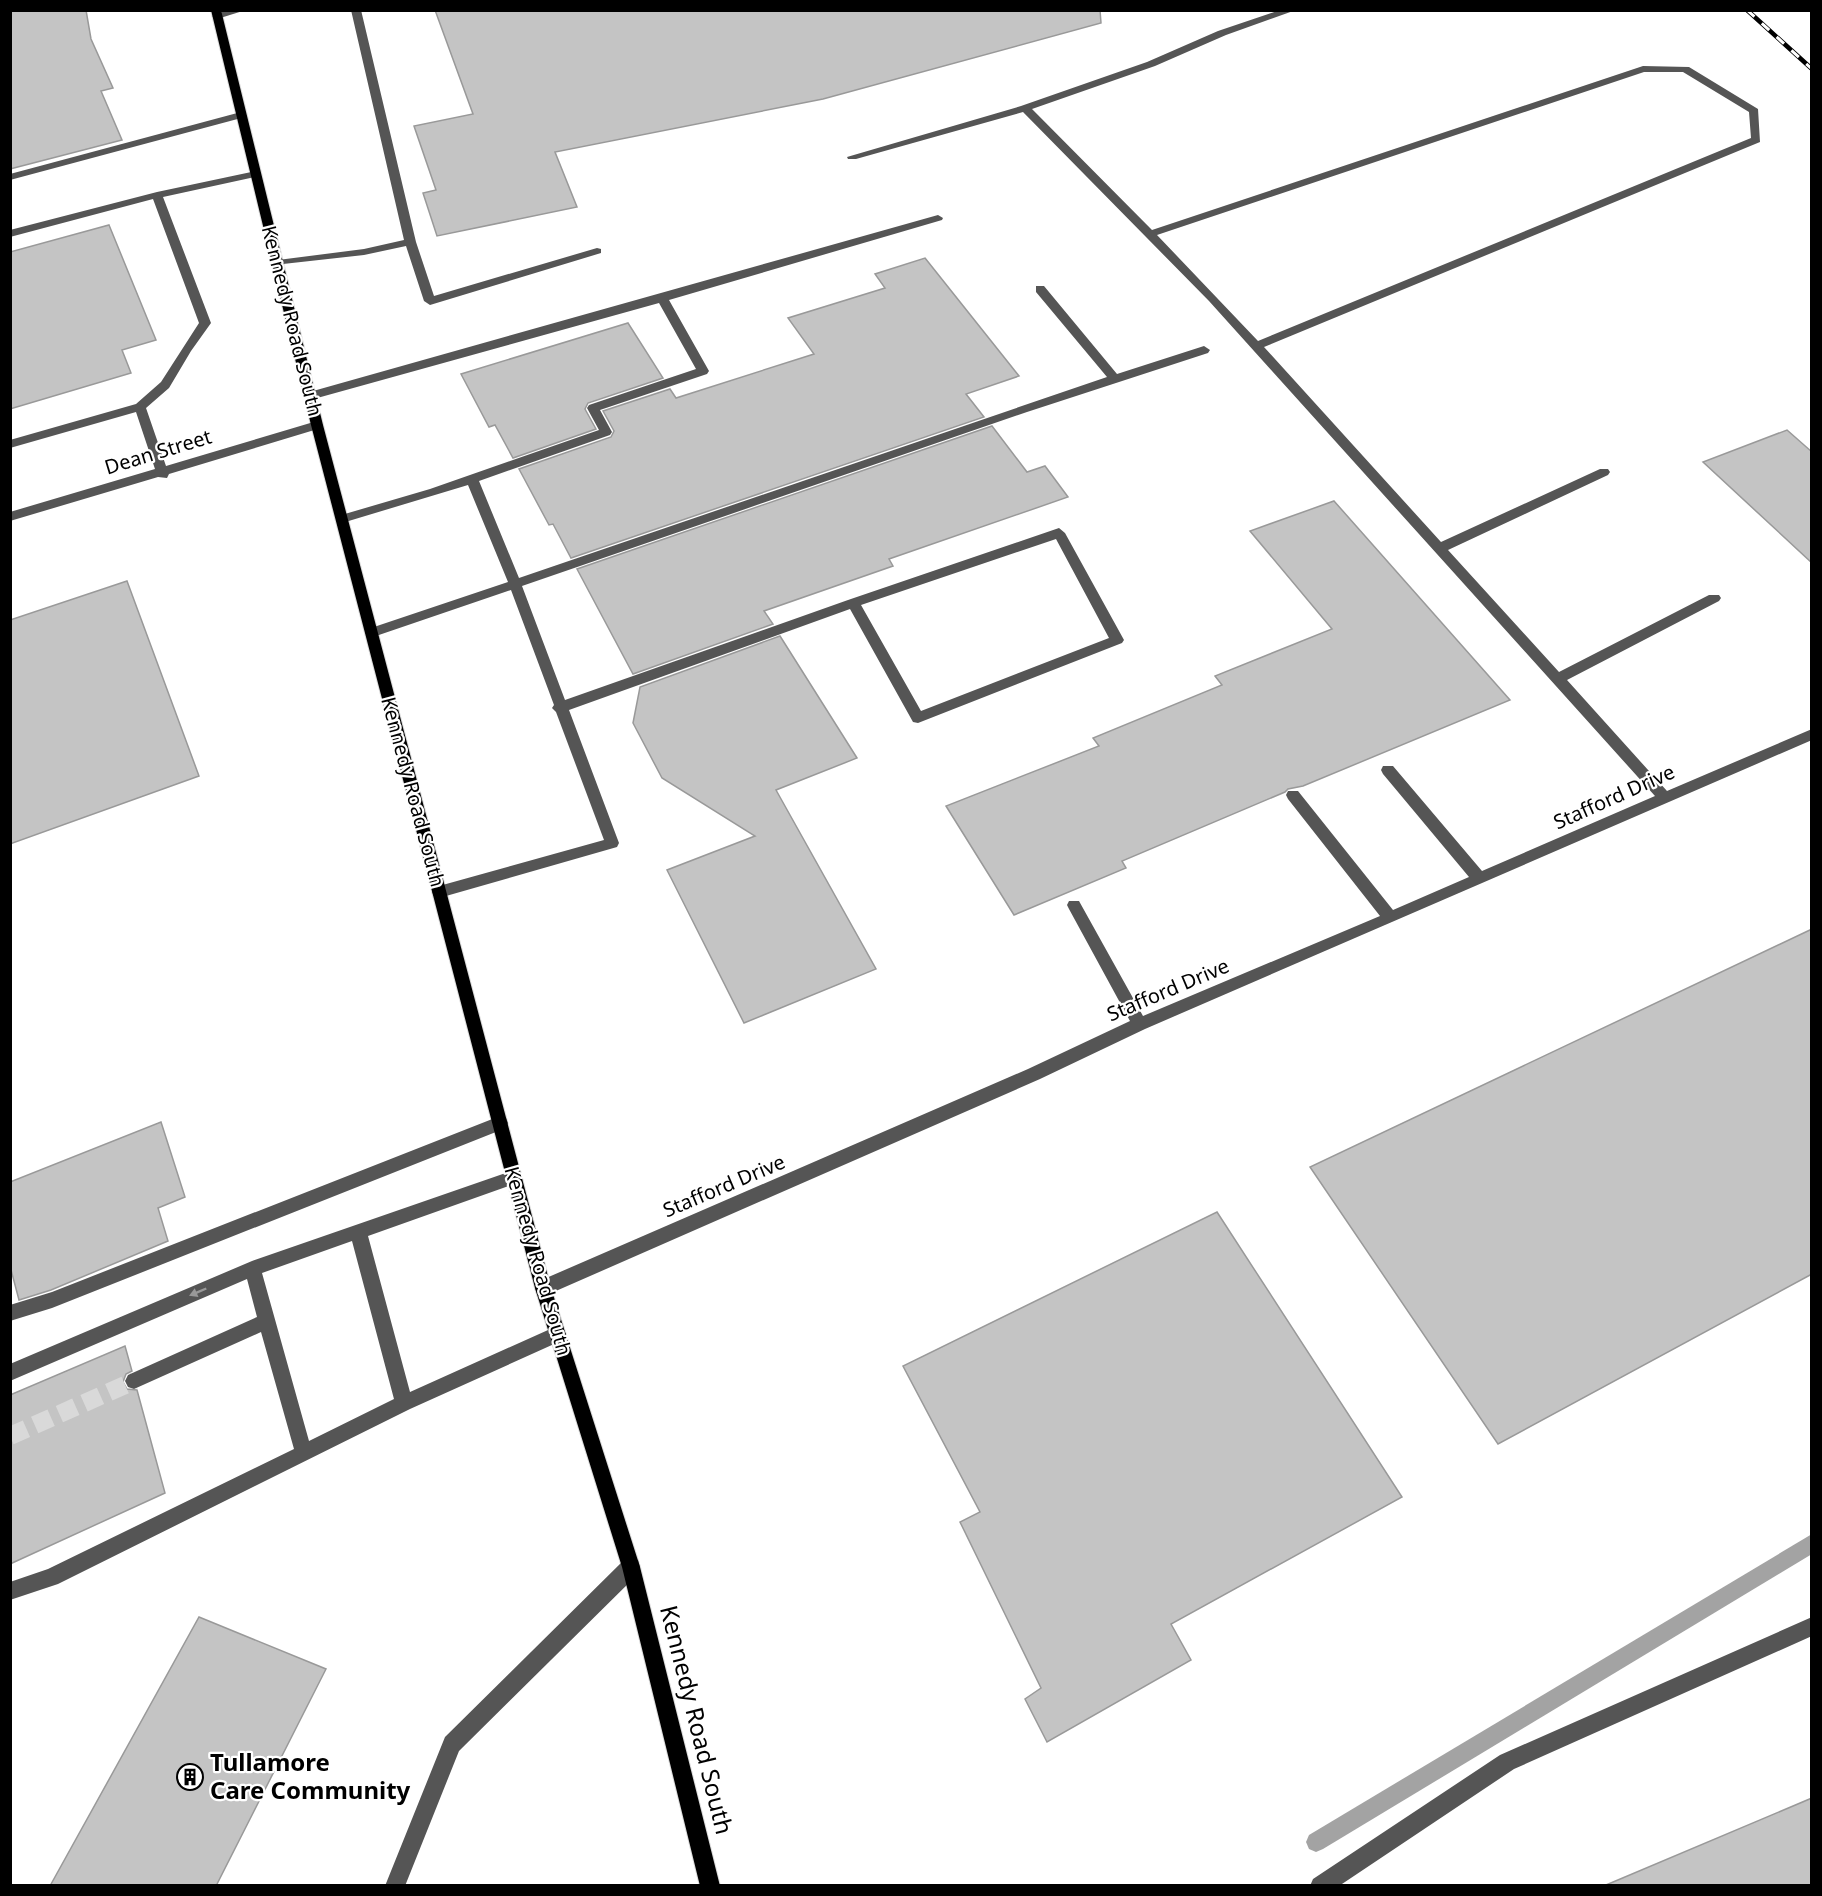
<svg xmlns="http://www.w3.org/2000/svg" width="1822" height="1896" font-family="'Noto Sans',sans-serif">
  <rect width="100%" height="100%" fill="#fff"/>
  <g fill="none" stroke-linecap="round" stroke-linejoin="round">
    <polygon fill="#a3a3a3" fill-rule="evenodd" points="1812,1534 1812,1554 1323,1849 1316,1852 1309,1849 1306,1842 1309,1835"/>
  </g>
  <g fill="#c4c4c4" stroke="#999" stroke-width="1.5">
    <polygon points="10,10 86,10 91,39 113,88 101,91 122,140 10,169"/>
    <polygon points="435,10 1100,10 1101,23 823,99 555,152 577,207 437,236 423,193 436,190 414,126 473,114"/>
    <polygon points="109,225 156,340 122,350 131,373 10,409 10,252"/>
    <polygon points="925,258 1019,376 966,394 984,417 571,558 553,524 549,525 519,469 611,437 614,431 603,411 670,389 676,398 814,354 788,318 885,288 875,274"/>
    <polygon points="628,323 663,378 588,403 585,409 596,429 513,458 495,425 489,427 461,374"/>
    <polygon points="992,426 1027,472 1045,466 1068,497 889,559 893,566 764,611 773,624 633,674 577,569"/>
    <polygon points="1787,430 1812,452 1812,563 1703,462"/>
    <polygon points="1334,501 1510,700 1303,786 1288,789 1285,792 1122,861 1126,868 1014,915 946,806 1099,746 1093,738 1222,685 1215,676 1332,629 1250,531"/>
    <polygon points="127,581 199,776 10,844 10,620"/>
    <polygon points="780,636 857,758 776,790 876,969 744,1023 667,870 755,836 662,778 633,723 640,687"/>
    <polygon points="1812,929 1812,1274 1498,1444 1310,1167"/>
    <polygon points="161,1122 185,1197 158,1208 168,1241 51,1290 19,1300 10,1266 10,1182"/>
    <polygon points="1217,1212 1402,1497 1171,1624 1191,1660 1047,1742 1025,1699 1041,1688 960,1522 980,1512 903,1366"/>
    <polygon points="125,1346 132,1371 126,1374 123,1382 127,1389 137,1390 165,1493 10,1564 10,1395"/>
    <polygon points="199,1617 326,1669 216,1886 50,1886"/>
    <polygon points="1812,1798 1812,1885 1606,1885"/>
  </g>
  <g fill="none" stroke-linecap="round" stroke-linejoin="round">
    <polyline stroke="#d9d9d9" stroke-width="18" stroke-dasharray="18 9" stroke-linecap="butt" points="10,1436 134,1381"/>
    <defs>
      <polygon id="major" points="211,10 221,10 323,425 551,1288 640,1567 720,1886 700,1886 622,1567 535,1288 311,425"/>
    </defs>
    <use href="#major" stroke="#dbdbdb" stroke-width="2"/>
    <g fill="#555" fill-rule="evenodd">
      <polygon points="227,10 246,10 217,19 212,16"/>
      <polygon points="351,10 361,10 416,242 434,296 597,248 601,249 601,253 430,305 424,301 406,246 364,255 274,265 274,261 278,260 364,249 404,240"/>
      <path d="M1280 10H1296L1226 35 1155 66 1032 109 1152 230 1643 66 1689 67 1758 109 1760 142 1264 347 1441 542 1600 469H1608L1610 472 1608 475 1448 550 1559 672 1709 595H1719L1721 598 1719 601 1567 680 1667 791 1812 729V740L1145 1029 1040 1079 549 1294 543 1296 537 1294 535 1288 537 1282 1028 1069 1130 1021 1069 909 1067 905 1069 901H1079L1143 1016 1380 916 1288 799 1286 795 1288 791H1298L1393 910 1469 877 1383 774 1381 770 1383 766H1393L1482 871 1655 796 1209 301 1023 112 856 159H848L847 157 1021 106 1147 62 1218 31ZM1644 72H1683L1749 112 1751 138 1258 341 1157 235Z"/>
      <polygon points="241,112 246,115 245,117 10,180 10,174"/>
      <polygon points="256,171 260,172 260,176 163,197 211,323 191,351 169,388 146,408 166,466 317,421 323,425 321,428 169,474 167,478 158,477 10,521 10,512 155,469 136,412 10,448 10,440 136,404 161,382 199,323 153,199 10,237 10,230 157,192"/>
      <path d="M938 215 943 218 942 220 669 300 709 371 707 374 600 410 612 432 610 435 479 481 519 578 1107 377 1036 292V286H1044L1117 374 1204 346 1210 350 1208 353 1027 412 522 586 565 700 848 600 1059 528 1065 533 1124 640 1122 643 918 723 913 722 850 609 569 710 619 843 617 847 439 898 434 896 432 892 434 888 439 886 604 840 556 712 552 708 554 705 511 590 373 637 366 632 368 629 508 582 468 485 342 523 336 519 338 516 430 489 599 430 587 408 589 405 696 369 659 303 310 400 306 399V393ZM1056 539 1109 638 921 711 861 605Z"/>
      <polygon points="500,1116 506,1118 508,1123 506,1128 52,1308 10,1321 10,1305 52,1292"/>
      <path d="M514 1170 520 1172 522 1177 520 1182 368 1236 410 1392 557 1326 563 1328 566 1334 563 1340 410 1409 58 1584 10 1600V1582L48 1569 294 1449 261 1332 134 1389 128 1387 125 1381 128 1375 257 1317 247 1279 10 1381V1364L252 1261ZM352 1241 394 1399 309 1441 262 1273Z"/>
      <polygon points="631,1558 638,1560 640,1567 638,1574 459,1751 405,1886 385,1886 445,1737 624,1560"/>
      <polygon points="1812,1617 1812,1636 1514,1769 1339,1886 1310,1886 1313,1879 1500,1755"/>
    </g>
    <use href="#major" fill="#000" fill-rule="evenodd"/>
    <defs>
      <polyline id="rail" points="1747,10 1812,69"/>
    </defs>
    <use href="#rail" stroke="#000" stroke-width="4.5"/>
    <use href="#rail" stroke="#fff" stroke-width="3" stroke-dasharray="10" stroke-linecap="butt"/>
  </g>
  <defs><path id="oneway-solid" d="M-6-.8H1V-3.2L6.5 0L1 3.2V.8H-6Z" transform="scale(1.5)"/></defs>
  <use fill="#999" href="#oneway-solid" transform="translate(198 1292) rotate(157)"/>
  <defs>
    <symbol id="building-ring" viewBox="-11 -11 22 22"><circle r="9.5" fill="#fff" stroke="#000" stroke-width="1.5"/><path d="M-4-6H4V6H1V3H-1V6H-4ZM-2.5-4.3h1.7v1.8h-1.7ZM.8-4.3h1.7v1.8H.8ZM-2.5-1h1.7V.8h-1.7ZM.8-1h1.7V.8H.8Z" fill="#000"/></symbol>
  </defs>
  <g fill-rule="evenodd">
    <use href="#building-ring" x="175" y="1762" width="30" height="30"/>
  </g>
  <g text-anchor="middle" stroke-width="4.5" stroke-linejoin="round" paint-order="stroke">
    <g font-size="20" fill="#000" stroke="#fff">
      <text transform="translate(292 321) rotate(76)" y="7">Kennedy Road South</text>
      <text transform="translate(158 452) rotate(-17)" y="7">Dean Street</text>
      <text transform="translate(413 792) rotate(75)" y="7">Kennedy Road South</text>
      <text transform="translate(1614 797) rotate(-24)" y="7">Stafford Drive</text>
      <text transform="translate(1168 990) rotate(-23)" y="7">Stafford Drive</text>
      <text transform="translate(724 1186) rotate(-23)" y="7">Stafford Drive</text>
      <text transform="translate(538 1261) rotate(74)" y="7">Kennedy Road South</text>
    </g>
    <g font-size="24" fill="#000" stroke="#fff">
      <text transform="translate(696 1720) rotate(76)" y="8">Kennedy Road South</text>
    </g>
    <g font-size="24" font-weight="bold" fill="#000" stroke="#fff" text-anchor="start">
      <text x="210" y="1771">Tullamore<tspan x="210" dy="28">Care Community</tspan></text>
    </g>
  </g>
  <rect width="1822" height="1896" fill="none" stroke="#000000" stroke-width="24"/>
</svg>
